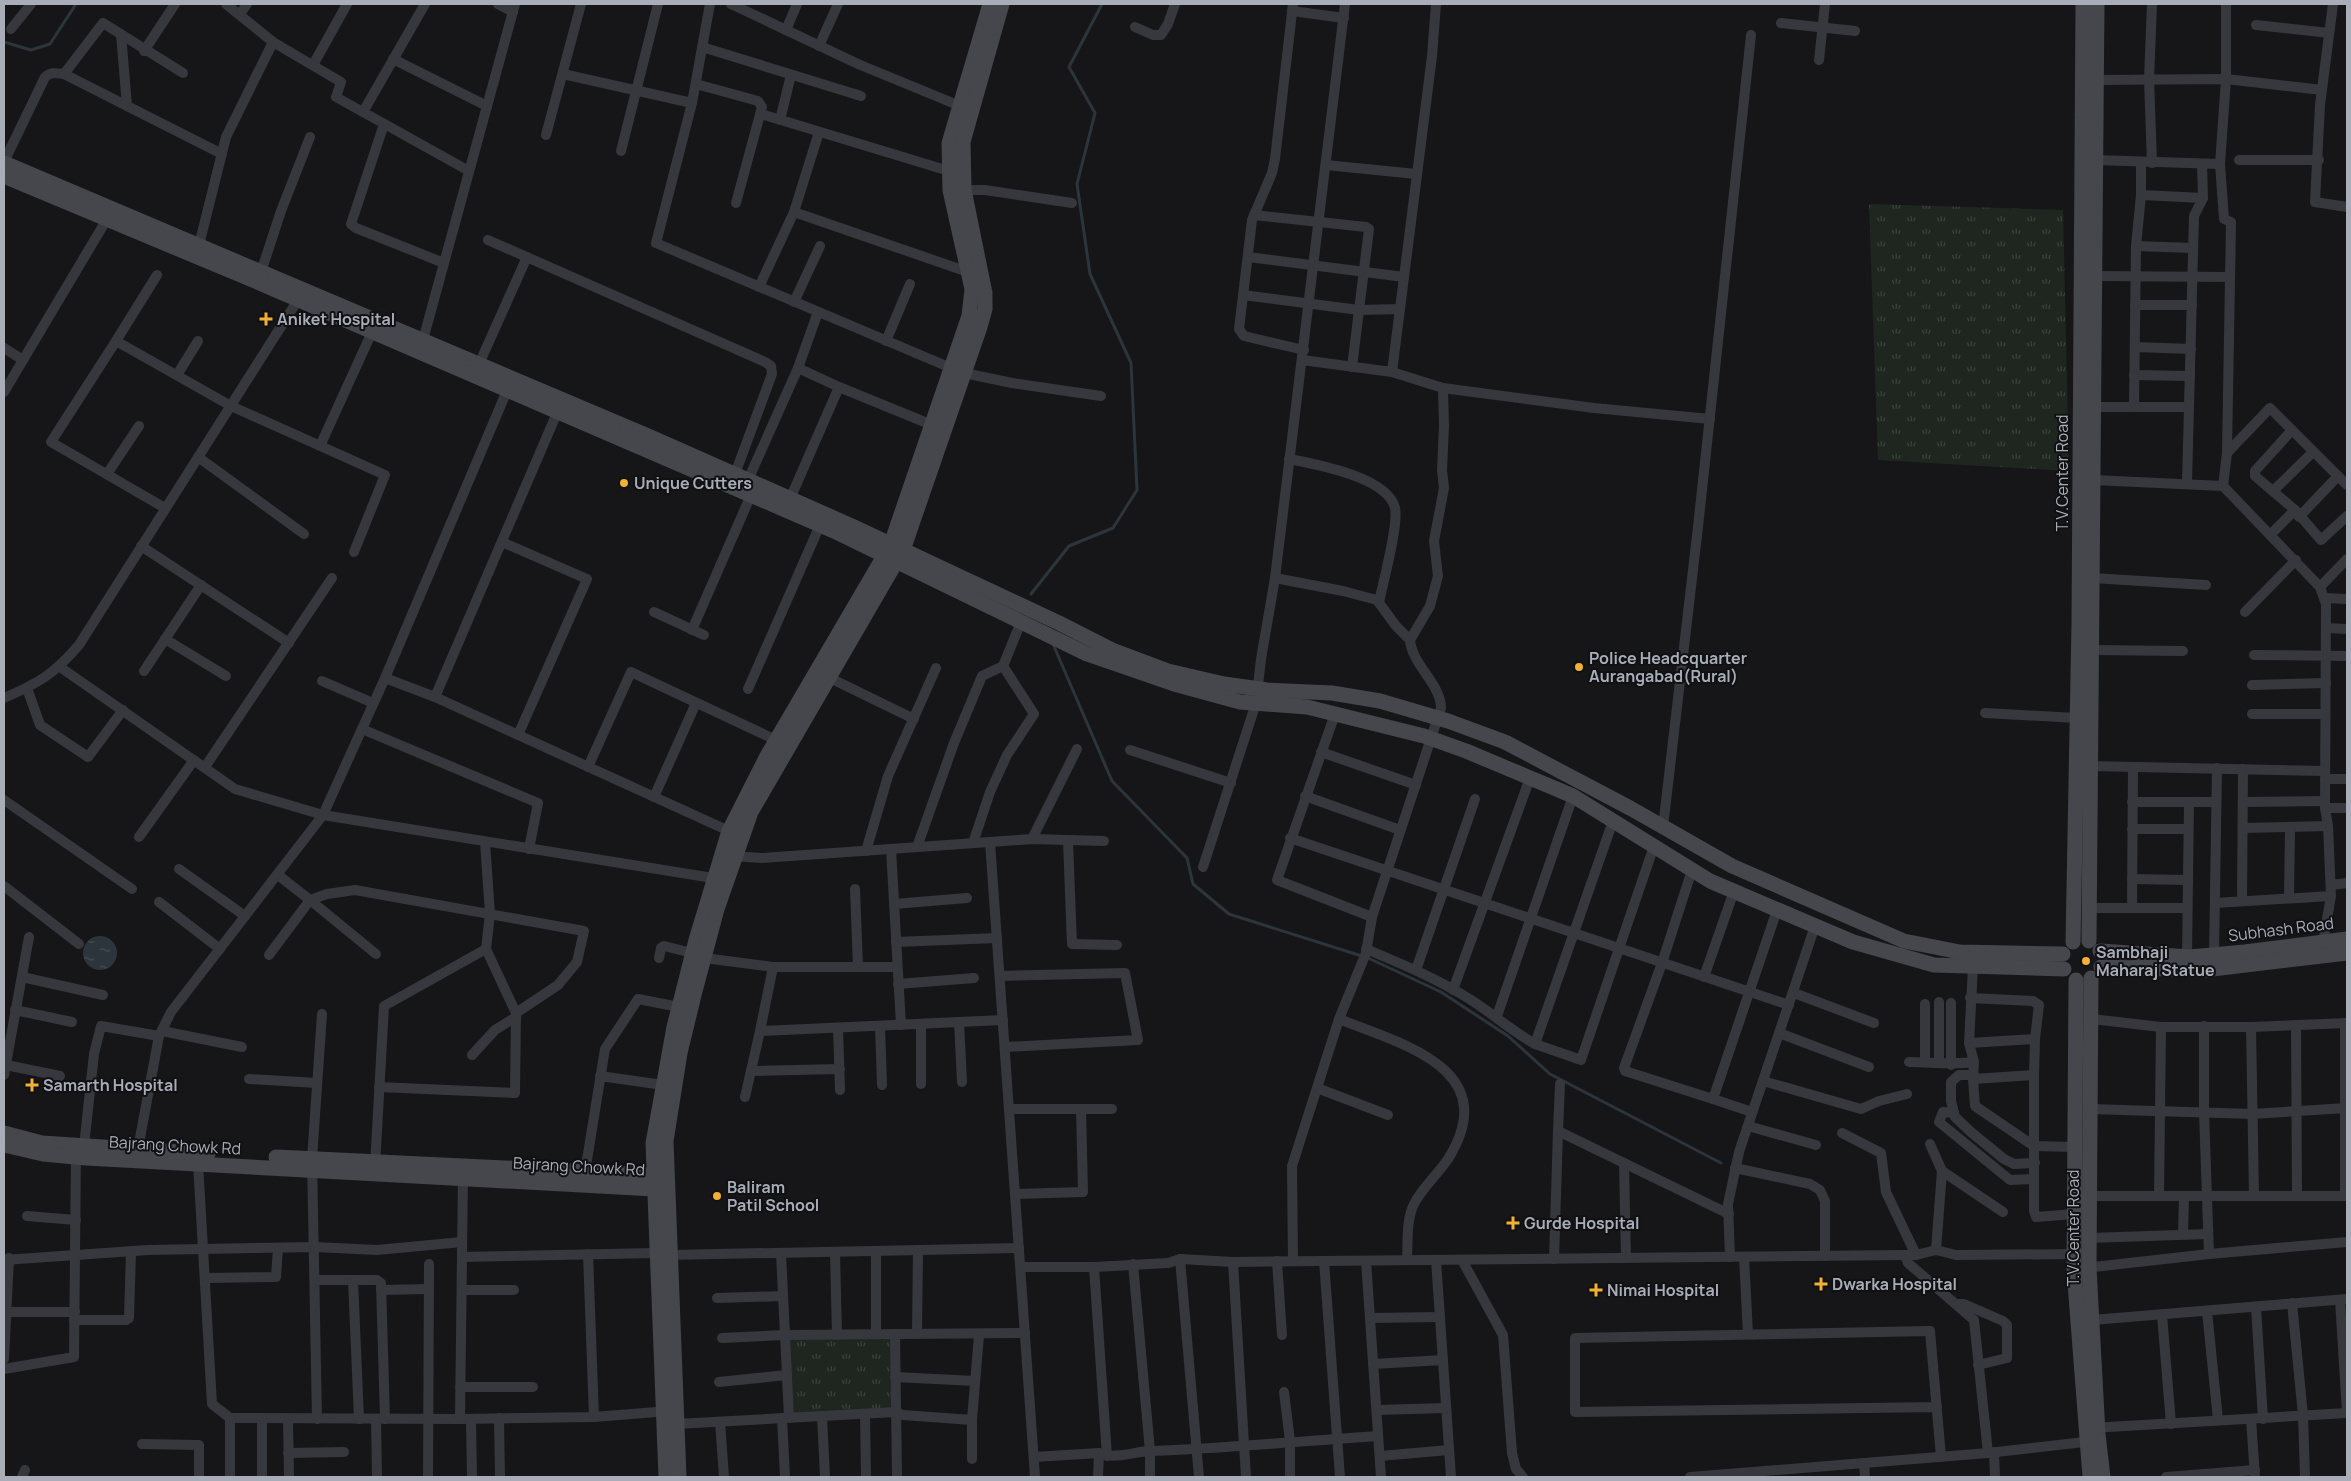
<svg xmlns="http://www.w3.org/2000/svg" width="2351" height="1481" font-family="Manrope,sans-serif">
  <defs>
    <pattern id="park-tufts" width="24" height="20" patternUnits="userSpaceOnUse" patternTransform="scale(1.25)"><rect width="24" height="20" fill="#1e261f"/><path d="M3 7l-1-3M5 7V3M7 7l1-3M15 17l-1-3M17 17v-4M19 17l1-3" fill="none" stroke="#3c433d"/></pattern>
    <pattern id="water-ripples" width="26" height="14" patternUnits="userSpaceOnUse" patternTransform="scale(1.25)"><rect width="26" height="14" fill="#2c353c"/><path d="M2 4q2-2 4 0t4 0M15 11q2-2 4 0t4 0" fill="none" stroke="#485056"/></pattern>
  </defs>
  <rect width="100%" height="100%" fill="#161618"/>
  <g fill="url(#park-tufts)">
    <polygon points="1869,204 2063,210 2069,471 1878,460"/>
    <polygon points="891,1338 892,1408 794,1414 788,1339"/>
  </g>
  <circle fill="url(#water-ripples)" cx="100" cy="953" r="17"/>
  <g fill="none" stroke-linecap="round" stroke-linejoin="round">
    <g stroke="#2c353c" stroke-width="3">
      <polyline points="4,42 31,50 50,44 76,4"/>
      <polyline points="1031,594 1069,546 1113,528 1137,490 1131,363 1090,274 1077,184 1095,113 1069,67 1102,4"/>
      <polyline points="1053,644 1112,781 1187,858 1193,884 1229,914 1368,958 1441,992 1508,1036 1550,1074 1721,1163"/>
    </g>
    <g stroke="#37383d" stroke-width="10">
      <polyline points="226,4 273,42 341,82 336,97 469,171"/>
      <polyline points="498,4 513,12"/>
      <polyline points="710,4 692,103 656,243 951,368"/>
      <polyline points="731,4 858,64 965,108"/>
      <polyline points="1293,4 1275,159 1272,173 1252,220 1239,329 1244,336 1304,350"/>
      <polyline points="2152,4 2149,79 2152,163"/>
      <polyline points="2333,4 2320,105 2315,202 2347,207"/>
      <polyline points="1292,11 1344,18"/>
      <polyline points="240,14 247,4"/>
      <polyline points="1781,23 1855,31"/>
      <polyline points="2256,25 2329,33"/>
      <polyline points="1135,27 1153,35 1161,35 1168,24 1175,4"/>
      <polyline points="11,29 31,4"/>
      <polyline points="786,30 797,4"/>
      <polyline points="121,34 127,106"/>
      <polyline points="819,46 838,4"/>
      <polyline points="702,47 861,96"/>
      <polyline points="144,51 175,4"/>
      <polyline points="393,59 487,106"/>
      <polyline points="1819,60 1825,4"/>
      <polyline points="313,65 347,4"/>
      <polyline points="64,74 103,23 183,73"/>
      <polyline points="563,74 692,103"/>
      <polyline points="2096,80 2226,79 2322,90"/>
      <polyline points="696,84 758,101 762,107 736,203"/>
      <polyline points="363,112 425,4"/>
      <polyline points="761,114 949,171"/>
      <polyline points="780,120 791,75"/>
      <polyline points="384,124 351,224 356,228 444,263"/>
      <polyline points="819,132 794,212 968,272"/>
      <polyline points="546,135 581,4"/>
      <polyline points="621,151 658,4"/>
      <polyline points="2095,160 2220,164"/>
      <polyline points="2239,160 2319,160"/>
      <path d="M4 162 45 77C51 72 56 73 64 74L222 154"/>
      <polyline points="1326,165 1416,174"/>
      <polyline points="964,190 985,190 1072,203"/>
      <polyline points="2141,195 2203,198"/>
      <polyline points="1254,215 1366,227 1369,229 1352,367"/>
      <polyline points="488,240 765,362 771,366 772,374 735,474"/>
      <polyline points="199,245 226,137 273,42"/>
      <polyline points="2136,246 2193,248"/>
      <polyline points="1248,257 1404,277"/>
      <polyline points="261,272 281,211 310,137"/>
      <polyline points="157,275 116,341 231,406 385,475 354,552"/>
      <polyline points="2094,276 2230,277"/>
      <polyline points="759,287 794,212"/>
      <polyline points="1243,295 1359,310 1400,309"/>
      <polyline points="794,302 820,246"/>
      <polyline points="2135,305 2192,305"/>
      <polyline points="818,312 798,368 839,387"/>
      <polyline points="423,340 515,4"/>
      <polyline points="116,341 51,442 165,508"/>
      <polyline points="886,341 910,284"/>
      <polyline points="2135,347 2191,349"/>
      <polyline points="4,348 23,360"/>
      <polyline points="1302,360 1392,372 1443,388 1594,408 1710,419"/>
      <polyline points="479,364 527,257"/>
      <polyline points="1392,372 1432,56 1436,4"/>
      <polyline points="964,373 1012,383 1101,396"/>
      <polyline points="177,375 198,341"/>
      <polyline points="2134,375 2190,376"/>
      <polyline points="4,392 107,219"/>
      <polyline points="2093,407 2189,407"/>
      <polyline points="2134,407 2136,246 2141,195 2141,163"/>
      <polyline points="2292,430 2255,471 2255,476 2295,510 2321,540 2347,516"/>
      <polyline points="320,446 372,332"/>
      <polyline points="2227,453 2270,408 2347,485"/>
      <polyline points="198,457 304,534"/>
      <path d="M1289 459C1315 464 1388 477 1395 508 1399 524 1383 583 1379 602"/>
      <polyline points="107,474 139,426"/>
      <polyline points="748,480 798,368"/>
      <polyline points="2093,480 2223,486 2320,587 2326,604 2325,808 2328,826 2331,896 2322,948"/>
      <polyline points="2187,483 2194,216 2203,198 2202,164"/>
      <polyline points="2223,486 2227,453 2231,222 2224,219 2220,164 2226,79 2226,4"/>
      <polyline points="2273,491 2313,452"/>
      <polyline points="790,499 839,387 932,425"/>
      <polyline points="2299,517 2338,476"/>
      <polyline points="2270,535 2295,510"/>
      <polyline points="502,542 587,579 518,735"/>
      <polyline points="141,546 289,643"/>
      <polyline points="1275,578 1343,591 1377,600 1396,626 1410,640"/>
      <polyline points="2092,578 2206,585"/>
      <polyline points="2320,587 2347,559"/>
      <polyline points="2325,598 2347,599"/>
      <polyline points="654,612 704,635"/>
      <polyline points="2245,612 2296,560"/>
      <polyline points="2326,628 2347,629"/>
      <polyline points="692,630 751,495"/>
      <polyline points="165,639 226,676"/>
      <polyline points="2091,650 2183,651"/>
      <polyline points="2254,655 2347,656"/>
      <polyline points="1003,666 1021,622"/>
      <polyline points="60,667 235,789 323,815 719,879"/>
      <polyline points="144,671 201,585"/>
      <polyline points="385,678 435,697 729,831"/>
      <polyline points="830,678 914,719"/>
      <polyline points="322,681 373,703"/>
      <polyline points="2252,685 2326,683"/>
      <polyline points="27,688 40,725 88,757 123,710"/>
      <polyline points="748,689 820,525"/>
      <polyline points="435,697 560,406"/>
      <path d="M4 698C39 683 54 674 79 645L301 295"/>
      <polyline points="1985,713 2077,718"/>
      <polyline points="1335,714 1277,880 1372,917"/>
      <polyline points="2252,714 2325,714"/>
      <polyline points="362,729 538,803 529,849"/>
      <polyline points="1130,750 1231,783"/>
      <polyline points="1321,752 1416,785"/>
      <polyline points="2090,766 2325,771"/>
      <polyline points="205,767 332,578"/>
      <polyline points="588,767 631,672 776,740"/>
      <polyline points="2325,779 2347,779"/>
      <polyline points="1305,796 1400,830"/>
      <polyline points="654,797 696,703"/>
      <polyline points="4,800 132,889"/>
      <polyline points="2132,802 2216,802"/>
      <polyline points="2243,802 2325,801"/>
      <polyline points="2325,808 2347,808"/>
      <polyline points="1613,821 1535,1044 1581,1060 1654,846"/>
      <polyline points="1663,827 1698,527 1751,35"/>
      <polyline points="2243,828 2328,826"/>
      <polyline points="2132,829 2188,829"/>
      <polyline points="139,837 194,760"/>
      <polyline points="1290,838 1789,1005"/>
      <polyline points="1032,839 1077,749"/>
      <polyline points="1068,841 1072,944 1117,945"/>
      <polyline points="990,842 1035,1477"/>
      <polyline points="917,847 954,743 982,676 1003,666 1034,714 1007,755 990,792 973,843"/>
      <polyline points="891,849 901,1025"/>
      <polyline points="866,851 888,776 936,668"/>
      <polyline points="730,856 762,858 1032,839 1104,841"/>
      <polyline points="1203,867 1256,703 1261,659 1275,578 1345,4"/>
      <polyline points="179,869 245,916"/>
      <polyline points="1692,870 1662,963 1624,1068 1625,1071 1713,1099"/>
      <polyline points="278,875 310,900 327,894 355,890 584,931 577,962 558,985 516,1013"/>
      <polyline points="2132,879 2188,880"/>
      <polyline points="2331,885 2347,883"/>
      <polyline points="4,886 79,944"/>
      <polyline points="855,889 858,967"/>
      <polyline points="2289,898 2290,828"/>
      <polyline points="2242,901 2243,769"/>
      <polyline points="159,902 220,949"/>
      <polyline points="2215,903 2331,896"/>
      <polyline points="894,904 967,898"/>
      <polyline points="2089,908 2187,908"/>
      <polyline points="2132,908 2133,767"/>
      <polyline points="896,942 997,938"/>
      <path d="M1366 949C1402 964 1438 979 1471 1000 1493 1014 1512 1031 1535 1044"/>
      <polyline points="269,955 310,900 376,954"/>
      <polyline points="2214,955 2217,768"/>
      <polyline points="2187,957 2189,802"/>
      <polyline points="659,958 661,948 664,946 692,953"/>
      <polyline points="704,958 773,967 897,967"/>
      <polyline points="1973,966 1969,1043 1974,1062 1973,1079 1975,1106 2034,1146 2074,1147"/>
      <polyline points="773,967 760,1031 1003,1020"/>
      <polyline points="1416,970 1475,799"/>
      <polyline points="1000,976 1125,973 1138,1040 1005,1047"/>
      <polyline points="22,977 103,995"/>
      <polyline points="1704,977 1734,891"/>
      <polyline points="898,984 974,978"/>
      <polyline points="1453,990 1530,778"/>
      <polyline points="1794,993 1874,1023"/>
      <polyline points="1970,998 2033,1001 2039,1005 2035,1039 2034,1075 2034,1211 2036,1217 2074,1214"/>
      <polyline points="1925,1004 1925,1062"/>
      <polyline points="15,1010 72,1022"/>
      <polyline points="1497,1016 1573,796"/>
      <path d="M1339 1019C1402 1044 1504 1069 1448 1159 1438 1174 1423 1187 1414 1204 1406 1220 1408 1242 1407 1260"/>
      <polyline points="2092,1019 2161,1027 2251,1027 2347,1023"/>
      <polyline points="959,1022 962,1082"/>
      <polyline points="921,1024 921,1084"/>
      <polyline points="2296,1025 2297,1196"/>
      <polyline points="880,1026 882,1085"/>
      <polyline points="2204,1026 2204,1112 2209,1254"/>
      <polyline points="2251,1027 2254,1196"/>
      <polyline points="838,1028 840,1090"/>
      <polyline points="162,1031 242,1047"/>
      <polyline points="1779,1033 1869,1067"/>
      <polyline points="1969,1043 2035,1039"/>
      <polyline points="472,1055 495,1030 516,1017"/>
      <path d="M1909 1062C1931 1062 1952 1065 1974 1062"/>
      <polyline points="1939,1062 1939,1002"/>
      <polyline points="6,1065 60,1076"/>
      <polyline points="1951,1065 1951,1003"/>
      <polyline points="751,1071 840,1069"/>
      <polyline points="4,1075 29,937"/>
      <polyline points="1974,1075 1959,1075 1951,1082 1951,1101 1955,1117 1972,1133 2004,1159 2014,1164 2035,1163"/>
      <polyline points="600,1076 663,1085"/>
      <polyline points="249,1079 317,1083"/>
      <polyline points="1973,1079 2034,1075"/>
      <polyline points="1763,1081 1861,1109 1879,1101 1907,1094"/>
      <polyline points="379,1087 515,1093 516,1013 486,949 490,914 485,842"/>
      <polyline points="1317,1088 1388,1115"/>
      <polyline points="745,1097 760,1031"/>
      <polyline points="1009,1109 1112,1109"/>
      <polyline points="2090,1109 2252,1114 2347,1108"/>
      <polyline points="1752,1112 1713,1099 1777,910"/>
      <polyline points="1954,1113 1943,1112 1939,1122 2010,1180 2033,1179"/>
      <polyline points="1748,1126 1816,1145"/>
      <polyline points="1558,1131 1560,1084"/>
      <polyline points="1842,1133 1881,1153 1886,1192 1916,1255"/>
      <polyline points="1930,1144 1942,1171 2003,1212"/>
      <polyline points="84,1146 94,1054 101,1026 159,1036"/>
      <polyline points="137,1154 159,1036 171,1012 323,815 385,678 509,386"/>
      <polyline points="198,1163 212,1404 230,1418 460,1419 594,1417 669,1411"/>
      <polyline points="1624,1163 1626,1258"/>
      <polyline points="375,1166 384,1006 486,949"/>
      <polyline points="1735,1168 1810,1184 1820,1190 1825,1201 1825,1256"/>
      <polyline points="585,1172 605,1049 638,999 679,1007"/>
      <polyline points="1015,1194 1083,1192 1081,1109"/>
      <polyline points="2089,1196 2347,1196"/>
      <polyline points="2159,1196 2161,1027"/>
      <polyline points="2345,1196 2345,1023"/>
      <polyline points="27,1216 76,1220"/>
      <polyline points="2183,1234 2184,1196"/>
      <polyline points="2089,1238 2208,1234"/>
      <polyline points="1936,1250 1942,1171"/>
      <polyline points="876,1251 876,1334"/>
      <polyline points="835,1252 837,1335"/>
      <polyline points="781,1253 789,1418"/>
      <polyline points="588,1254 594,1417"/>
      <polyline points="1905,1255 1908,1263 1974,1320 1988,1453"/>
      <polyline points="462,1257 656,1253 669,1255 1019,1248"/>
      <polyline points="1730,1257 1728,1204 1739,1152 1815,926"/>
      <polyline points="1744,1257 1748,1334"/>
      <polyline points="1180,1259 1199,1477"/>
      <polyline points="1554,1259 1558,1131 1729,1214"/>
      <polyline points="4,1260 148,1250 315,1247 377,1250 462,1242"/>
      <polyline points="1436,1260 1451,1477"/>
      <polyline points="1462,1260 1503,1335 1512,1453 1516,1469 1523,1477"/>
      <polyline points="1277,1261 1282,1335"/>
      <path d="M1293 1261 1292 1166 1339 1019 1366 953 1372 917 1441 708C1441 684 1412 665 1410 640L1430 606 1438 576 1434 541 1444 488 1442 470 1444 426 1443 388"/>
      <polyline points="1324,1261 1340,1477"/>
      <polyline points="1366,1261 1381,1477"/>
      <polyline points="1233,1262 1246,1477"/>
      <polyline points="1133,1264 1150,1451 1150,1477"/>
      <polyline points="1021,1267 1094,1267 1168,1263 1180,1259 1233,1262 1905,1255 1916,1255 1936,1250 1956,1255 2078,1254"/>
      <polyline points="1094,1267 1107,1456"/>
      <polyline points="2085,1268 2209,1254 2347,1242"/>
      <polyline points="205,1278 276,1277 278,1248"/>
      <polyline points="315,1280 377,1280 381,1283 385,1419"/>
      <polyline points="353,1280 359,1419"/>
      <polyline points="381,1290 429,1289"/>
      <polyline points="462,1290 514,1290"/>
      <polyline points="717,1298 783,1296"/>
      <polyline points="2340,1300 2347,1413"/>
      <polyline points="2292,1303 2303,1415 2305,1477"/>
      <polyline points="1956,1304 1964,1304 2003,1321 2007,1325 2007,1358 1978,1365"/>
      <polyline points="2256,1307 2263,1419"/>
      <polyline points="2207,1311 2218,1420"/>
      <polyline points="8,1312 75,1312"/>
      <polyline points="2162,1315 2171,1424"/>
      <polyline points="1370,1318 1440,1317"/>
      <polyline points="74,1320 126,1320 129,1318 131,1251"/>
      <polyline points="2092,1320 2347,1299"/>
      <polyline points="895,1334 897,1477"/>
      <polyline points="917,1334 918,1250"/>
      <polyline points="722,1338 785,1335 1025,1333"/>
      <polyline points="4,1359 9,1258"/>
      <polyline points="1373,1364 1443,1360"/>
      <polyline points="4,1369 74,1357 76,1151"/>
      <polyline points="895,1377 975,1381"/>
      <polyline points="719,1382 787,1375"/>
      <polyline points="460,1387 533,1387"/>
      <polyline points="1284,1392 1290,1441 1290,1477"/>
      <polyline points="1937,1407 1575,1412 1575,1338 1930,1331 1941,1457"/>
      <polyline points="1377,1410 1446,1408"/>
      <polyline points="865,1414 866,1477"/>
      <polyline points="822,1416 825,1477"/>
      <polyline points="262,1418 262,1477"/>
      <polyline points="288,1418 289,1477"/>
      <polyline points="499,1418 500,1477"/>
      <polyline points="782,1418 785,1477"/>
      <polyline points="317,1419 312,1159 322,1014"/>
      <polyline points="376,1419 377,1477"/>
      <polyline points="460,1419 463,1174"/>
      <polyline points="471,1419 472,1477"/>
      <polyline points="2251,1419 2255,1477"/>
      <polyline points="720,1422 724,1477"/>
      <polyline points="676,1424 896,1412 903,1415 972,1420"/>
      <polyline points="2091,1428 2347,1413"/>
      <polyline points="142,1444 199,1445 199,1477"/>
      <polyline points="1994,1452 1995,1477"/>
      <polyline points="288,1453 344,1452"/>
      <polyline points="1380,1456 1449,1450"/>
      <path d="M1034 1457 1099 1453C1115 1460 1135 1451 1152 1451 1228 1448 1303 1441 1378 1436"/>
      <polyline points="972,1459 972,1420 979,1335"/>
      <polyline points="1864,1463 1865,1477"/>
      <polyline points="22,1477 25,1470"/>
      <polyline points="230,1477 230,1418"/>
      <polyline points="428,1477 429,1264"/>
      <polyline points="1098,1477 1099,1453"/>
      <polyline points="1690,1477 1988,1453 2093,1441"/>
      <polyline points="2166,1477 2255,1470"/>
    </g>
    <g stroke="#45474d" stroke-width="15">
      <polyline points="4,163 648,436 852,526 1059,623 1112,650 1168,671 1224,684 1267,690 1332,693 1380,701 1448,721 1505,742 1630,808 1732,866 1904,941 1960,952 2063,954"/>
      <polyline points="4,176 262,284 834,531 1087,654 1174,684 1240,702 1307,707 1424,736 1466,751 1573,796 1710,881 1853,942 1934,965 2064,969"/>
      <polyline points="2089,941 2097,4"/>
      <polyline points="2073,942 2079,623 2083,4"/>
      <polyline points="2100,951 2190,957 2245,952 2347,939"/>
      <polyline points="2101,967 2204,970 2347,953"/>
      <polyline points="2091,978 2089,1268 2098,1434 2103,1477"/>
      <polyline points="2076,980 2074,1270 2090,1477"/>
      <polyline points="4,1133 42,1143 208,1154"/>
      <polyline points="4,1145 43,1154 86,1158 654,1189 661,1184"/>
      <polyline points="276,1157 653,1175 662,1179"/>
      <polyline points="666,1477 653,1143 674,1027 696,940 729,831 767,756 891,544 969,316 972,289 950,190 949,143 990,4"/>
      <polyline points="679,1477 666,1141 680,1053 695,991 717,909 751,812 903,550 980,327 985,309 985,293 964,190 963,142 1002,4"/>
    </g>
  </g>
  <g fill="#f2b134" stroke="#111113" stroke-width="2">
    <path d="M263.5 311.5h5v5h5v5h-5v5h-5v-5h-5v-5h5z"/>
    <circle cx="624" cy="483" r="5"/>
    <circle cx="1579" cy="667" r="5"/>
    <circle cx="2086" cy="961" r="5"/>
    <path d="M29.5 1077.5h5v5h5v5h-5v5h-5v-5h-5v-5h5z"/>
    <circle cx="717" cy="1196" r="5"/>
    <path d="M1510.5 1215.5h5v5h5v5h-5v5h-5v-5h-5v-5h5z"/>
    <path d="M1818.5 1276.5h5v5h5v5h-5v5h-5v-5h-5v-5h5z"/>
    <path d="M1593.5 1282.5h5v5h5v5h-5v5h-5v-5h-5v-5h5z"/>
  </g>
  <g text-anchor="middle" stroke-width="4" stroke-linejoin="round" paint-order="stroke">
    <g font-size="16" font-weight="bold" fill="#a8adb8" stroke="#111113" text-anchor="start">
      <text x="277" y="325">Aniket Hospital</text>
      <text x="634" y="489">Unique Cutters</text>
      <text x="1589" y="664">Police Headcquarter<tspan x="1589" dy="18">Aurangabad(Rural)</tspan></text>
      <text x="2096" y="958">Sambhaji<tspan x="2096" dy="18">Maharaj Statue</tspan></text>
      <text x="43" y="1091">Samarth Hospital</text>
      <text x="727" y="1193">Baliram<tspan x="727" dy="18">Patil School</tspan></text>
      <text x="1524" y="1229">Gurde Hospital</text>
      <text x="1832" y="1290">Dwarka Hospital</text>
      <text x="1607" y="1296">Nimai Hospital</text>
    </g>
    <g font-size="16" fill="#a8adb8" stroke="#111113">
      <text transform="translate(2062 473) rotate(-90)" y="6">T.V.Center Road</text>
      <text transform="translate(2281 929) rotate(-7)" y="6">Subhash Road</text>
      <text transform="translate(175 1145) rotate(3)" y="6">Bajrang Chowk Rd</text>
      <text transform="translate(579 1166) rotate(3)" y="6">Bajrang Chowk Rd</text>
      <text transform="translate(2073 1228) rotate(-90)" y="6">T.V.Center Road</text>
    </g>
  </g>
  <rect width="2351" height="1481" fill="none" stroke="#a8adb8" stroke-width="10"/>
</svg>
